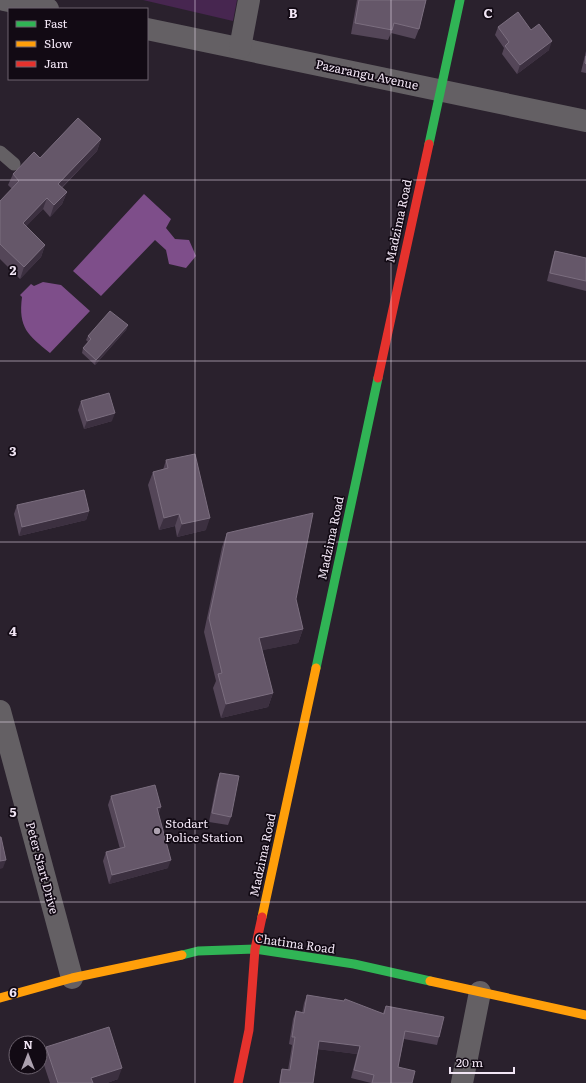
<svg xmlns="http://www.w3.org/2000/svg" width="586" height="1083" font-family="Literata,serif">
  <rect width="100%" height="100%" fill="#2a212d"/>
  <polygon fill="#472650" points="143,0 237,0 233,21"/>
  <g fill="#7e4e8a">
    <polygon points="144,194 171,219 166,228 175,239 189,240 196,256 186,268 169,264 166,250 155,240 101,296 73,271"/>
    <path d="M43 282 61 285 90 311 50 353C28 335 18 328 22 297L20 295 31 284 34 286Z"/>
  </g>
  <g fill="none" stroke-linecap="round" stroke-linejoin="round">
    <polyline stroke="#646064" stroke-width="13" points="0,152 14,164"/>
    <g stroke="#646064" stroke-width="22">
      <polyline points="4,0 48,9"/>
      <polyline points="147,29 586,121"/>
      <polyline points="240,48 249,0"/>
      <polyline points="0,711 72,978"/>
      <polyline points="462,1083 480,992"/>
    </g>
    <g stroke="#30b455" stroke-width="9">
      <polyline points="429,144 460,0"/>
      <polyline points="316,668 378,378"/>
      <polyline points="182,955 198,951 255,949 354,964 430,981"/>
    </g>
    <g stroke="#ff9f0a" stroke-width="9">
      <polyline points="262,917 316,668"/>
      <polyline points="430,981 586,1015"/>
      <polyline points="0,998 72,978 182,955"/>
    </g>
    <g stroke="#e5322d" stroke-width="9">
      <polyline points="378,378 429,144"/>
      <polyline points="238,1083 249,1030 255,949 262,917"/>
    </g>
  </g>
  <g fill="#544658">
    <polygon points="357,0 426,0 419,29 415,39 391,33 388,40 351,34"/>
    <polygon points="498,27 531,30 549,50 517,74 502,54 504,48 495,35"/>
    <polygon points="586,51 586,73 581,72"/>
    <polygon points="101,139 97,151 62,188 67,192 62,204 50,217 43,209 26,226 45,245 41,257 20,279 0,259 0,201 12,189 8,185 13,174 40,158"/>
    <polygon points="555,251 586,258 586,291 547,281 552,260"/>
    <polygon points="128,325 126,330 95,365 82,353 83,348 88,342 86,340 88,336"/>
    <polygon points="81,401 112,421 84,429 78,410"/>
    <polygon points="166,460 206,530 177,537 175,526 159,530 148,485 153,472 163,470"/>
    <polygon points="17,505 89,511 86,520 19,536 14,514"/>
    <polygon points="227,533 296,599 303,629 298,643 262,650 273,693 268,707 221,718 213,688 216,681 204,632 222,547"/>
    <polygon points="220,773 231,817 228,825 209,822 217,781"/>
    <polygon points="111,796 161,807 158,814 168,868 109,884 103,861 106,852 120,849 108,805"/>
    <polygon points="307,995 383,1013 386,1006 439,1037 437,1045 404,1039 398,1067 412,1083 371,1083 351,1078 357,1054 318,1049 313,1083 279,1083 280,1077 282,1069 288,1070 292,1045 289,1044 293,1019 296,1011 302,1013 304,1003"/>
    <polygon points="46,1047 118,1079 107,1083 50,1083 42,1059"/>
  </g>
  <g fill="#3c3040">
    <polygon points="552,41 549,50 517,74 520,65"/>
    <polygon points="101,139 97,151 54,195 58,184"/>
    <polygon points="67,192 62,204 50,217 54,205"/>
    <polygon points="47,198 43,209 19,234 23,223"/>
    <polygon points="45,245 41,257 20,279 24,267"/>
    <polygon points="128,325 126,330 95,365 96,360"/>
    <polygon points="115,413 112,421 84,429 87,421"/>
    <polygon points="89,511 86,520 19,536 22,527"/>
    <polygon points="179,514 175,526 159,530 164,518"/>
    <polygon points="210,518 206,530 177,537 182,524"/>
    <polygon points="303,629 298,643 254,652 259,638"/>
    <polygon points="273,693 268,707 221,718 226,704"/>
    <polygon points="161,807 158,816 157,808"/>
    <polygon points="6,860 3,868 0,869 0,861"/>
    <polygon points="171,860 168,868 109,884 112,875"/>
    <polygon points="319,1041 360,1046 357,1054 316,1049"/>
    <polygon points="122,1068 118,1079 107,1083 89,1083 91,1078"/>
  </g>
  <g fill="#655769" stroke="#7b6e7f">
    <polygon points="359,0 426,0 419,29 394,23 392,30 355,23"/>
    <polygon points="518,12 531,30 539,24 552,41 520,65 505,46 509,42 498,27"/>
    <polygon points="586,56 586,64 585,63"/>
    <polygon points="78,118 101,139 58,184 67,192 54,205 47,198 23,223 45,245 24,267 0,244 0,201 19,181 13,174 34,152 40,158"/>
    <polygon points="555,251 586,258 586,281 550,273"/>
    <polygon points="110,311 128,325 96,360 83,348 91,339 88,336"/>
    <polygon points="109,393 115,413 87,421 81,401"/>
    <polygon points="195,454 210,518 182,524 179,514 164,518 153,472 168,468 166,460"/>
    <polygon points="84,490 89,511 22,527 17,505"/>
    <polygon points="313,513 296,599 303,629 259,638 273,693 226,704 218,674 222,673 209,618 227,533"/>
    <polygon points="220,773 239,776 231,817 212,813"/>
    <polygon points="155,785 161,807 157,808 171,860 112,875 106,852 125,847 111,796"/>
    <polygon points="0,837 1,837 6,860 0,861"/>
    <polygon points="307,995 344,1001 345,999 384,1014 386,1006 444,1017 439,1037 405,1031 398,1067 415,1071 412,1083 372,1083 374,1075 354,1070 360,1046 319,1041 313,1083 280,1083 282,1069 290,1070 295,1037 292,1037 296,1011 304,1013"/>
    <polygon points="109,1027 122,1068 91,1078 93,1083 58,1083 46,1047"/>
  </g>
  <path fill="none" stroke="#f2e6f5" stroke-width="1" stroke-opacity="0.55" d="M195 0V1083M391 0V1083M0 180H586M0 361H586M0 542H586M0 722H586M0 902H586"/>
  <circle fill="#aca1af" stroke="#120a14" stroke-width="1.5" cx="157" cy="831" r="4"/>
  <g text-anchor="middle" stroke-width="3.5" stroke-linejoin="round" paint-order="stroke">
    <g font-size="12" fill="#f2e6f5" stroke="#120a14">
      <text transform="translate(367 75) rotate(12)" y="4">Pazarangu Avenue</text>
      <text transform="translate(399 221) rotate(-78)" y="4">Madzima Road</text>
      <text transform="translate(331 538) rotate(-78)" y="4">Madzima Road</text>
      <text transform="translate(263 855) rotate(-78)" y="4">Madzima Road</text>
      <text transform="translate(42 868) rotate(75)" y="4">Peter Start Drive</text>
      <text transform="translate(295 944) rotate(8)" y="4">Chatima Road</text>
    </g>
    <g font-size="12" fill="#f2e6f5" stroke="#120a14" text-anchor="start">
      <text x="165" y="828">Stodart<tspan x="165" dy="14">Police Station</tspan></text>
    </g>
  </g>
  <g font-size="13" text-anchor="middle" font-weight="bold" fill="#f2e6f5" stroke="#120a14" stroke-width="3.5" stroke-linejoin="round" paint-order="stroke">
    <text x="293" y="18">B</text>
    <text x="488" y="18">C</text>
    <text x="13" y="275">2</text>
    <text x="13" y="456">3</text>
    <text x="13" y="636">4</text>
    <text x="13" y="817">5</text>
    <text x="13" y="997">6</text>
  </g>
  <rect x="8" y="8" width="140" height="72" fill="#120a14" stroke="#6c626e"/>
  <rect x="16" y="21" width="20" height="6" fill="#30b455" stroke="#6c626e"/>
  <text x="44" y="28" font-size="12" fill="#f2e6f5">Fast</text>
  <rect x="16" y="41" width="20" height="6" fill="#ff9f0a" stroke="#6c626e"/>
  <text x="44" y="48" font-size="12" fill="#f2e6f5">Slow</text>
  <rect x="16" y="61" width="20" height="6" fill="#e5322d" stroke="#6c626e"/>
  <text x="44" y="68" font-size="12" fill="#f2e6f5">Jam</text>
  <g transform="translate(28 1055)"><circle r="19" fill="#120a14" stroke="#6c626e"/>
  <path d="M0-3L7 15L0 10L-7 15Z" fill="#aca1af"/>
  <text y="-6" font-size="11" font-weight="bold" text-anchor="middle" fill="#f2e6f5">N</text>
  </g>
  <path d="M450 1067v6h64v-6" fill="none" stroke="#f2e6f5" stroke-width="2"/>
  <text x="456" y="1067" font-size="12" fill="#f2e6f5" stroke="#120a14" stroke-width="3" paint-order="stroke">20 m</text>
</svg>
